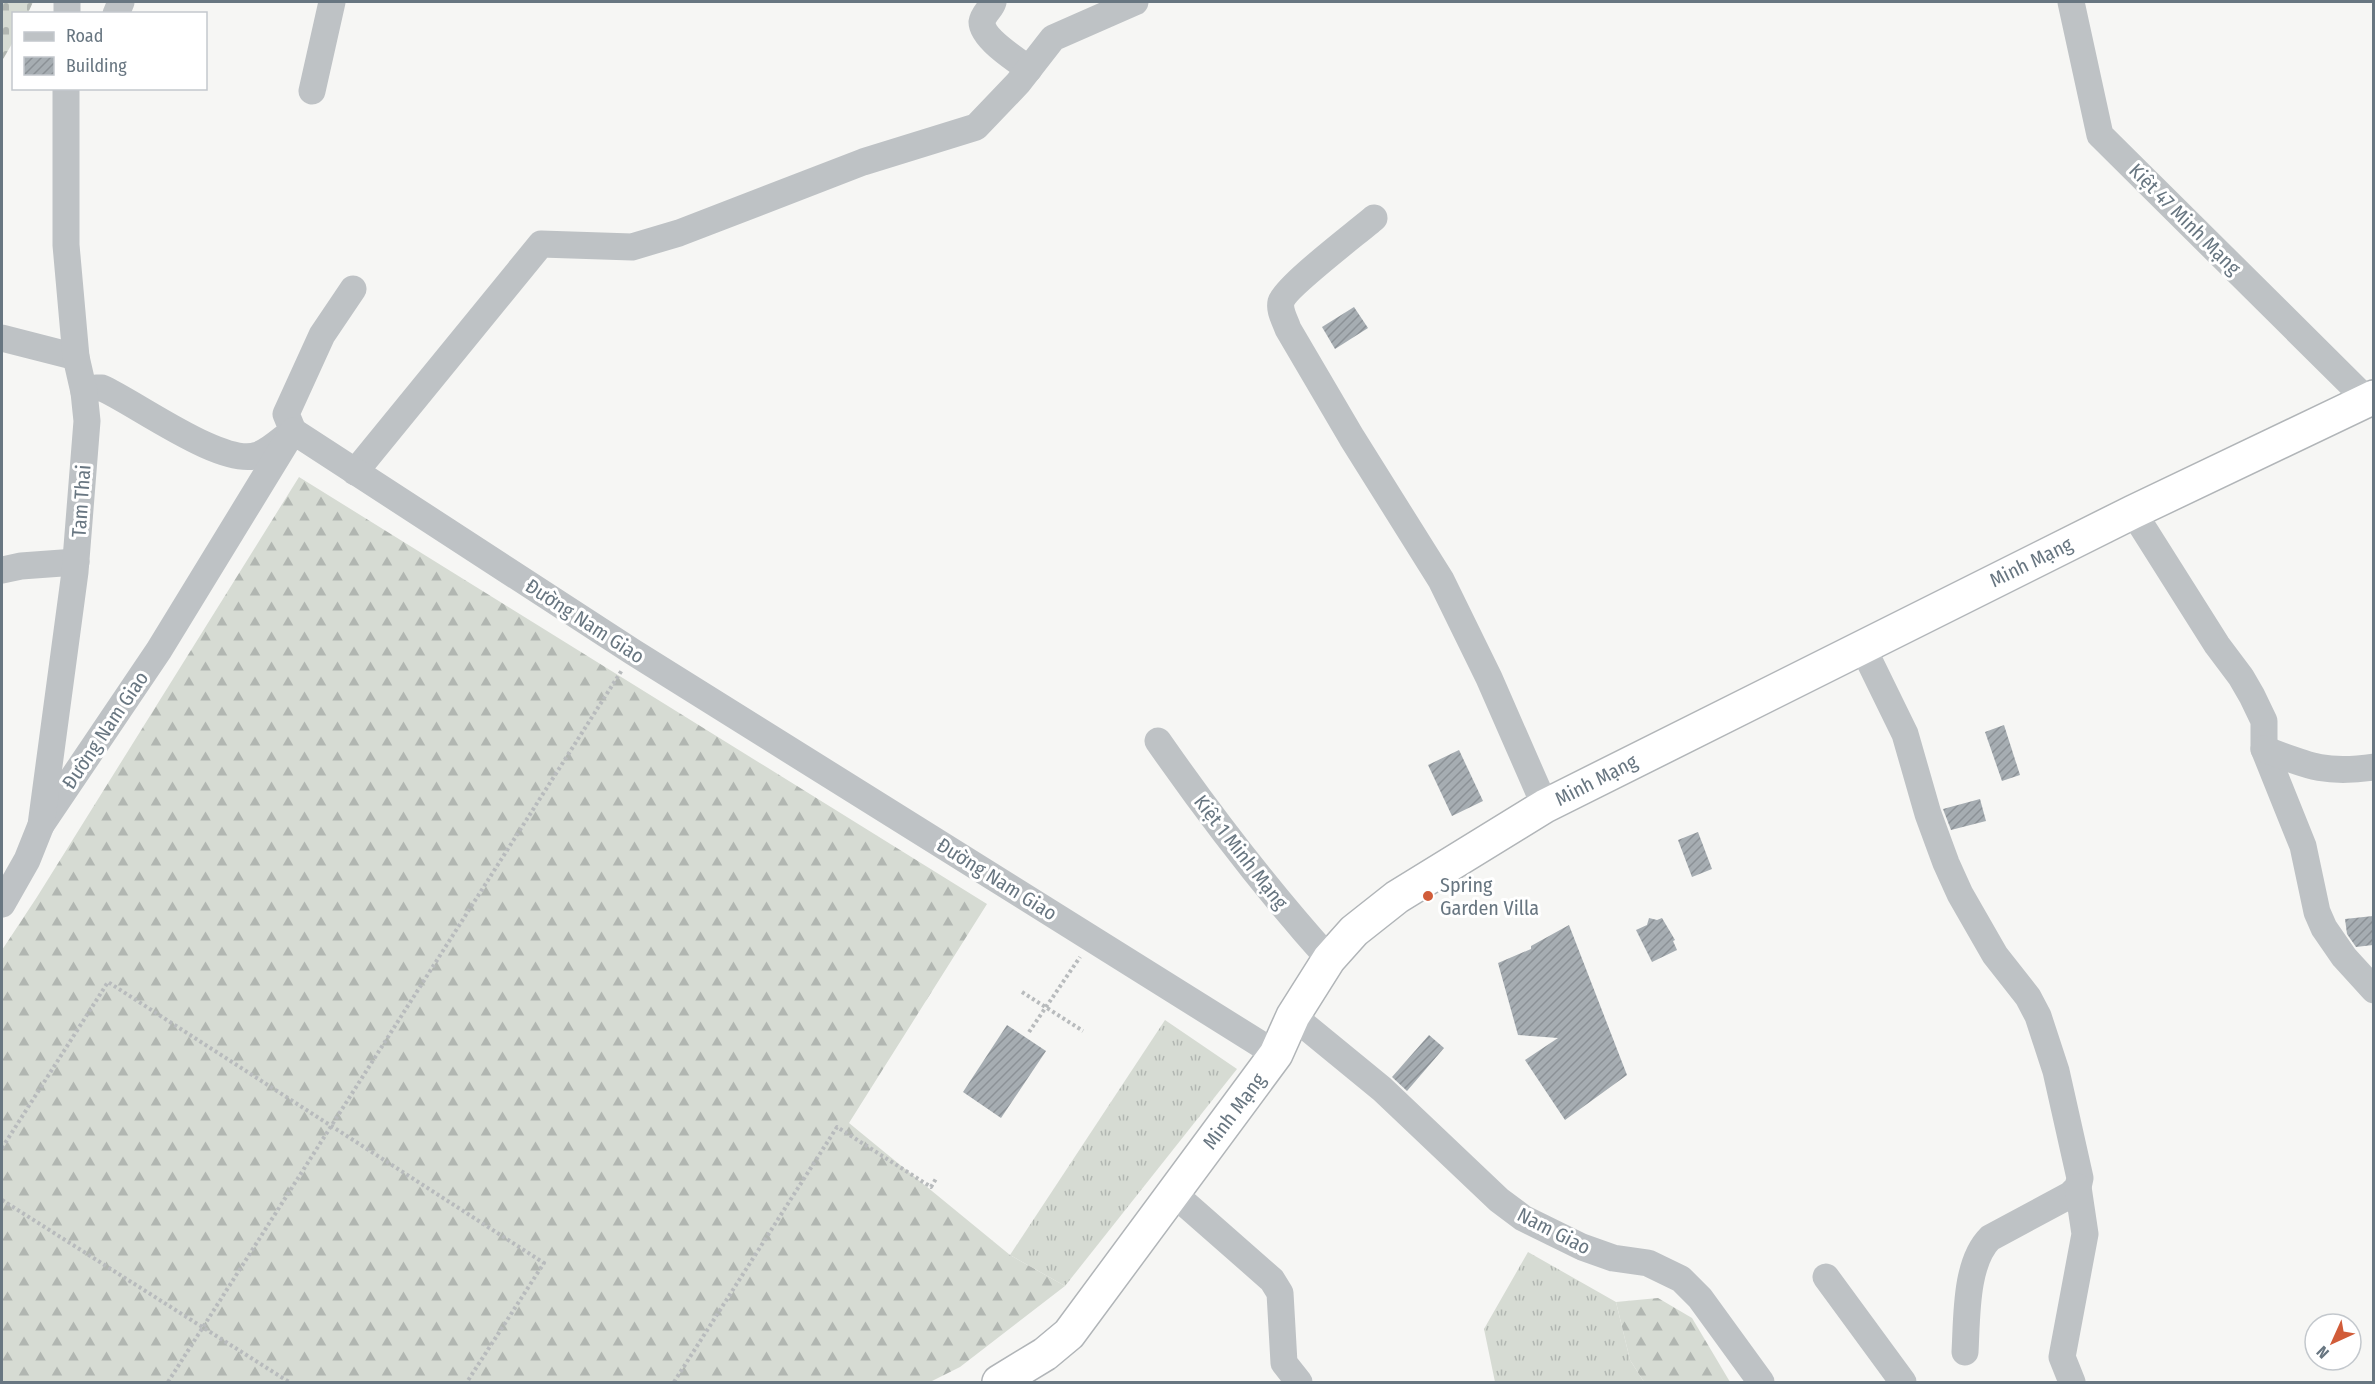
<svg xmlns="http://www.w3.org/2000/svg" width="2375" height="1384" font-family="'Fira Sans Condensed',sans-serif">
  <defs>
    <pattern id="grass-tufts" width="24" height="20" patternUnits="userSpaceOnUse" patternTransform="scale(1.5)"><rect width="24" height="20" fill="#d6dbd3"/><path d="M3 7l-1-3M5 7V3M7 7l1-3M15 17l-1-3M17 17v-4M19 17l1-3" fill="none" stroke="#b1b6b1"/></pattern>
    <pattern id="forest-firs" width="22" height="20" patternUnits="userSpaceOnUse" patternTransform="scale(1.5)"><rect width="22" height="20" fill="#d6dbd3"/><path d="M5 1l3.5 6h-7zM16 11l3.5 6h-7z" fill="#b1b6b1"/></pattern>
    <pattern id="cemetery-stones" width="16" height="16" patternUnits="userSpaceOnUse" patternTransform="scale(1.5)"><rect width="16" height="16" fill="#d6dbd3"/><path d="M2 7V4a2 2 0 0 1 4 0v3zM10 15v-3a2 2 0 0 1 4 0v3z" fill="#b1b6b1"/></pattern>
    <pattern id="building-hatch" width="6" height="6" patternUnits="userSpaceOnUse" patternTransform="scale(1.5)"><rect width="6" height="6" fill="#a6adb2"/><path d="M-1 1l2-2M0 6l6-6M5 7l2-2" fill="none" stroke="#8b9196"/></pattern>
  </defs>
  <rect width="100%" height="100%" fill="#f6f6f4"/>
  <g fill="url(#grass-tufts)">
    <polygon points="1165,1020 1237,1069 1065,1286 1010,1255"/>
    <polygon points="1528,1252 1616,1302 1630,1360 1644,1382 1495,1382 1484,1329"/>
  </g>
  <g fill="url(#forest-firs)">
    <polygon points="299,477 987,904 849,1123 1010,1255 1065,1286 960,1367 930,1382 2,1382 2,950 37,897"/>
    <polygon points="1658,1298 1692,1318 1730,1382 1644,1382 1630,1360 1616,1302"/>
  </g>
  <polygon fill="url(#cemetery-stones)" points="2,2 33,2 28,13 14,14 13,42 2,61"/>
  <g fill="url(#building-hatch)">
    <polygon points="1354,307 1368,328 1335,349 1322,327"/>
    <polygon points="2004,725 2020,775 2002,781 1985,732"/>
    <polygon points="1459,750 1483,801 1452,816 1428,765"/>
    <polygon points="1980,799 1986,821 1951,830 1943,809"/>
    <polygon points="1698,832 1712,869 1692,877 1678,840"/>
    <polygon points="2373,916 2373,945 2356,947 2347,934 2345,919"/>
    <polygon points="1649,918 1657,920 1662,918 1675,940 1673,941 1677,950 1652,962 1636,930 1647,925"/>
    <polygon points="1569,925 1627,1075 1565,1120 1525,1060 1558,1038 1518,1035 1498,963 1531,949 1531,946"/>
    <polygon points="1007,1025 1046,1051 1001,1118 963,1092"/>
    <polygon points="1429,1035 1444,1048 1407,1091 1392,1077"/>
  </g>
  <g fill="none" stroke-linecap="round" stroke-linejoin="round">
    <defs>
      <polyline id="highway" points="999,1382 1045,1354 1069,1334 1276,1054 1293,1016 1329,959 1354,931 1397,897 1545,806 2133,512 2374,397"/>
    </defs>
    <use href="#highway" stroke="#b1b5b8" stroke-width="36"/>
    <g stroke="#b8bbbd" stroke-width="4" stroke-dasharray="3 3" stroke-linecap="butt">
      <polyline points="1022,992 1083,1031"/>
      <polyline points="1029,1032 1080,957"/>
      <polyline points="2,1148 108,982 544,1263 467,1382"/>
      <polyline points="2,1200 289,1382"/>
      <polyline points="168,1382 622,670"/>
      <polyline points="674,1382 837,1127 931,1187 937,1177"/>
    </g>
    <g stroke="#bec2c5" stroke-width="27">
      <path d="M993 2C991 9 983 14 982 22 982 38 1016 60 1029 69"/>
      <polyline points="2071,2 2100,135 2367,400"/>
      <polyline points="67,14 67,2"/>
      <polyline points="116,14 121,2"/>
      <polyline points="312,91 332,2"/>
      <path d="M1374 218C1358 232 1285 287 1281 302 1279 311 1285 320 1288 329L1352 438 1441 580 1489 678 1545 806"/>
      <polyline points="2,338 76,357"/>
      <path d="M84 392 96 388H102C136 403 223 468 258 455 270 451 283 438 293 431L286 414 322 335 353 289"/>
      <polyline points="355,472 541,244 632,247 679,233 863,162 976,127 1018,83 1053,38 1135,2"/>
      <polyline points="2133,512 2217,645 2241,677 2252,696 2264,721 2264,749 2303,846 2317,912 2324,928 2344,957 2374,990"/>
      <polyline points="2,570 21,566 76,562"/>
      <path d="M1862 646 1905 734 1928 814 1946 863 1960 894 1995 955 2028 997 2038 1016 2056 1071 2080 1178 2078 1187 2070 1195 1990 1238C1965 1263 1967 1318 1965 1352"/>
      <path d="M1158 741C1211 817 1267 890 1329 959"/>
      <path d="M2264 749C2308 766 2325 774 2374 767"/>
      <polyline points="41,825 159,650 293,431 633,652 1276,1054"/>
      <polyline points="2,904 27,860 41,825 75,572 87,421 84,392 76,357 66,245 66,88"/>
      <polyline points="1293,1016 1382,1089 1499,1200 1523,1218 1582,1247 1613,1258 1648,1263 1681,1279 1700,1298 1761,1382"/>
      <polyline points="1173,1193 1272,1280 1280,1293 1284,1363 1299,1382"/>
      <polyline points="1826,1277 1903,1382"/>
      <polyline points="2072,1382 2062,1357 2085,1234 2078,1187"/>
    </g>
    <use href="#highway" stroke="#fff" stroke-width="33"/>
  </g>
  <circle fill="#d15c39" stroke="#fff" stroke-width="2" cx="1428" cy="896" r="6"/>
  <g text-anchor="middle" stroke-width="6" stroke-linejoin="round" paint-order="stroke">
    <g font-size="20" fill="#687681" stroke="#fff">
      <text transform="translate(2185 219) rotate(45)" y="7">Kiệt 47 Minh Mạng</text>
      <text transform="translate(81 501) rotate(-86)" y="7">Tam Thai</text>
      <text transform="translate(2031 562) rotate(-26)" y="7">Minh Mạng</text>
      <text transform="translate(585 621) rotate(33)" y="7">Đường Nam Giao</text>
      <text transform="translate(105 730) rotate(-56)" y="7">Đường Nam Giao</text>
      <text transform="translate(1596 780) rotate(-27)" y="7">Minh Mạng</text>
      <text transform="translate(1241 852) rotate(52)" y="7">Kiệt 1 Minh Mạng</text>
      <text transform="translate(997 879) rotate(32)" y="7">Đường Nam Giao</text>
      <text transform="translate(1234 1111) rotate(-53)" y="7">Minh Mạng</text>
      <text transform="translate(1554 1231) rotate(27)" y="7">Nam Giao</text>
    </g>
    <g font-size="20" fill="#687681" stroke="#fff" text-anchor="start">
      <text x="1440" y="892">Spring<tspan x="1440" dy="23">Garden Villa</tspan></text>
    </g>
  </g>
  <rect width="2375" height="1384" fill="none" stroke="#687681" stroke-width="6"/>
  <rect x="12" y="12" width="195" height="78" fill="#ffffff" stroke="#c3c8cd" stroke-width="1.5"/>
  <rect x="24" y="32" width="30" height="9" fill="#bec2c5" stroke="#c3c8cd" stroke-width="1.5"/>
  <text x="66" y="42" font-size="18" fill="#687681">Road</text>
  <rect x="24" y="57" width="30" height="18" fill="url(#building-hatch)" stroke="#c3c8cd" stroke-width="1.5"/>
  <text x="66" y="72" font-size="18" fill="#687681">Building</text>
  <g transform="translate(2333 1342) rotate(225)"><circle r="28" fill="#ffffff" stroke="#c3c8cd" stroke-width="1.5"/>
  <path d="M0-4.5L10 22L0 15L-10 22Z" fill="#d15c39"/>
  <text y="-9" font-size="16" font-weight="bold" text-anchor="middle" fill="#687681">N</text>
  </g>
</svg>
